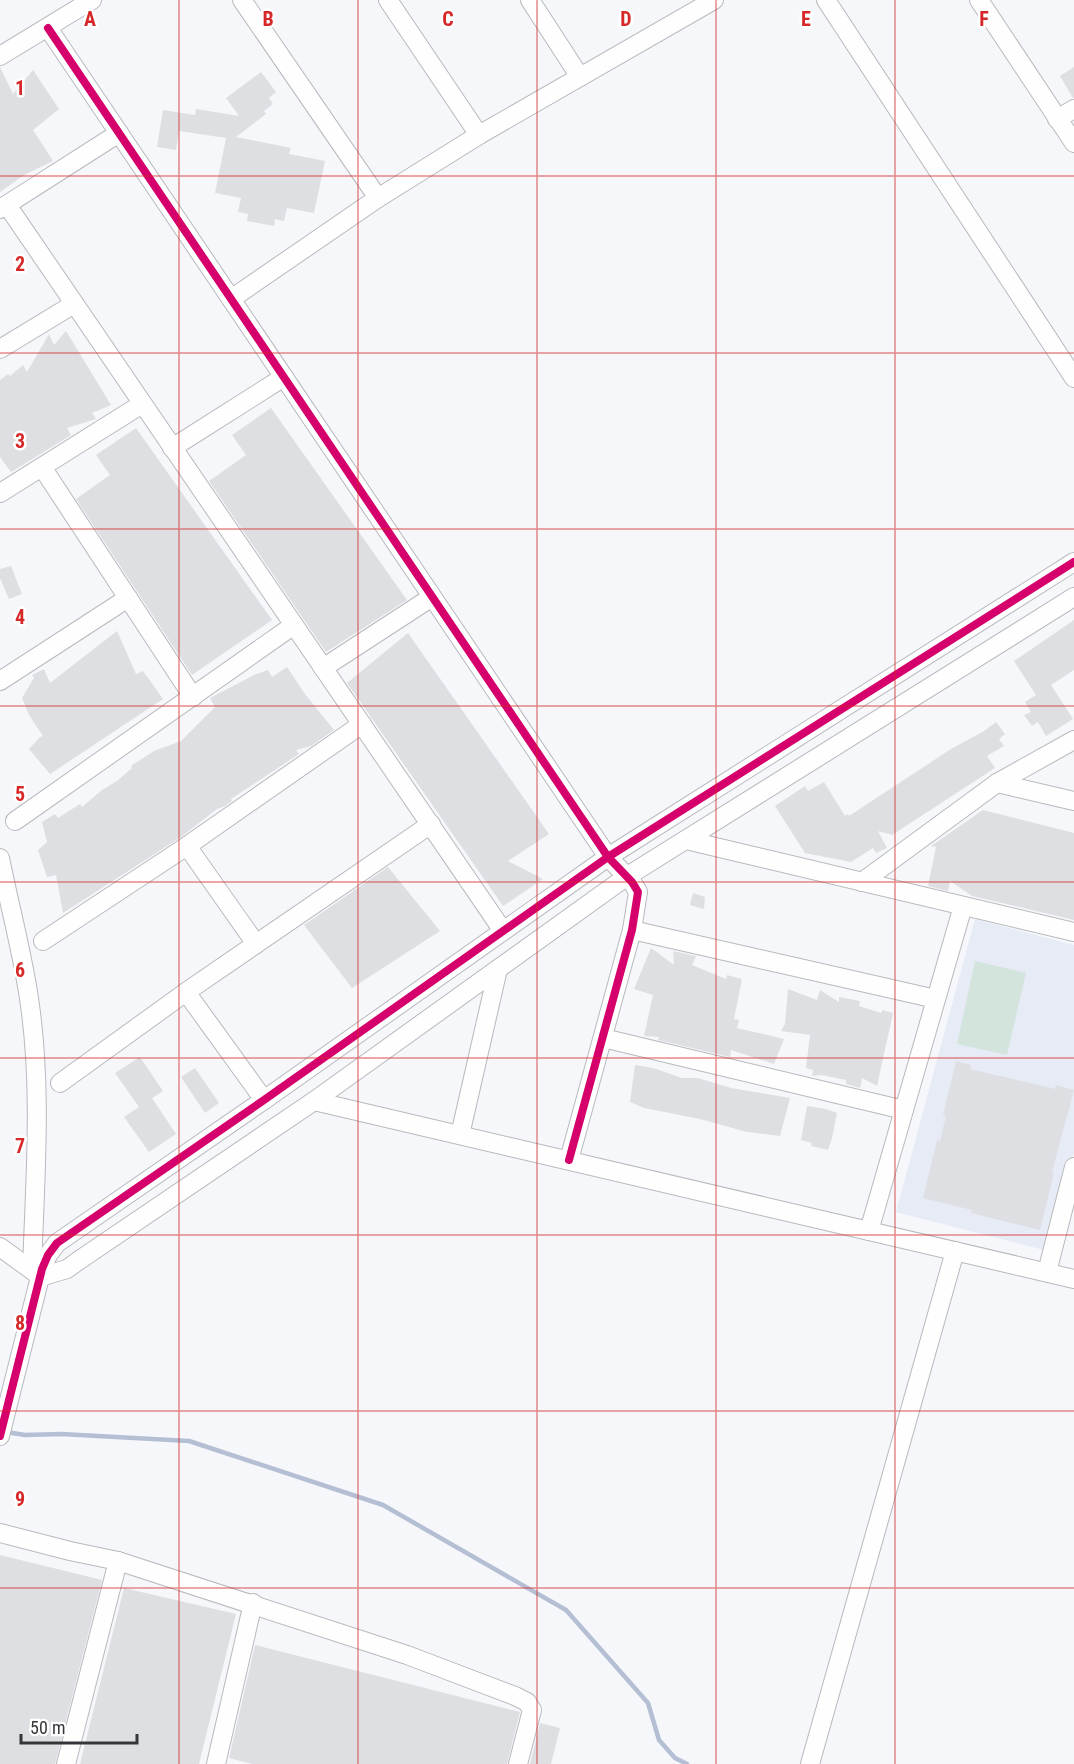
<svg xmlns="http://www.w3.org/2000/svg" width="1074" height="1764" font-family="'Roboto Condensed',sans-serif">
  <rect width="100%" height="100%" fill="#f5f7fb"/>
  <polygon fill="#e6ebf5" points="975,919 1074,945 1074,1152 1048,1251 896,1212"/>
  <polygon fill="#d3e4dd" points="975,961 1026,973 1007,1055 957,1044"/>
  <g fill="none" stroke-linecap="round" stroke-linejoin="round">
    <polyline stroke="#b5bfd4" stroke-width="4.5" points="6,1432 25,1435 61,1434 189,1441 383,1505 566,1610 648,1703 659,1740 675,1758 687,1764"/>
  </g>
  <g fill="#dedfe3">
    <polygon points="0,67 13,94 33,70 59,109 33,130 53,161 24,175 0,192"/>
    <polygon points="1074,67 1074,98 1073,98 1060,76"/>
    <polygon points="261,72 276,92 269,98 273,104 264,111 266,114 236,137 291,148 289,154 325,161 314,213 287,208 284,221 275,219 274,226 247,221 248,214 238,212 241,198 215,193 226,138 179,131 176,150 157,147 163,110 195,115 196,109 239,116 226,98"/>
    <polygon points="66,331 111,405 92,413 96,419 67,428 71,435 68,437 11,472 0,457 0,380 8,374 10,376 23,365 27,372 49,334 54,345"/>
    <polygon points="271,408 407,600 326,652 209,481 246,455 232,435"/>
    <polygon points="136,428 272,620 192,675 76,499 110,475 96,455"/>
    <polygon points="11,566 22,594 9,599 0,578 0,569"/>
    <polygon points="1074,620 1074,670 1051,685 1073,719 1046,736 1038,722 1032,726 1024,715 1031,712 1025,702 1036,695 1014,661"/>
    <polygon points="117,631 136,674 143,671 163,699 50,774 29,749 40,737 43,736 29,715 22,698 34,678 32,675 44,669 50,683"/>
    <polygon points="408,633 549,834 508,861 543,879 503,906 347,683"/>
    <polygon points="287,667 305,694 334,730 311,746 296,750 299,754 231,799 232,801 225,806 217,809 181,837 63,913 56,875 47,877 38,850 47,842 42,822 55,814 58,818 80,804 82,807 102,790 117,781 132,768 131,766 154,751 181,741 215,707 210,698 254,675 268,670 272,677"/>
    <polygon points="996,722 1005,734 999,739 1004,746 987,756 995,768 892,835 878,831 887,848 876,853 873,848 851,862 805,853 775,806 805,786 808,791 824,782 845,816 848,814 849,816 951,749 984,731"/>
    <polygon points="983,810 1074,833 1074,920 972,896 950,881 948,891 928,886 936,847 931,846"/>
    <polygon points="388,867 440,931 352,988 304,925"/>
    <polygon points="693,893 705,897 704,909 690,905"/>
    <polygon points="651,948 674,965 673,951 696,956 692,965 726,979 727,975 742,979 734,1019 739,1020 737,1028 784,1039 774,1064 731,1050 730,1057 658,1040 659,1037 644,1036 653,995 634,989"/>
    <polygon points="788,989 817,1000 820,990 839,1002 839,997 860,1001 859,1006 881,1013 882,1010 893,1013 877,1086 862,1078 860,1088 846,1084 846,1080 821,1075 812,1076 813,1070 806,1068 810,1035 781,1031 785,1024"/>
    <polygon points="140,1057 163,1091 152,1098 176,1134 149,1152 124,1117 139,1107 115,1073"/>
    <polygon points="956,1061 971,1065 970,1069 1055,1089 1056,1085 1074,1090 1052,1172 1054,1173 1040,1230 971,1213 972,1210 923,1198 937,1140 940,1141 946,1116 943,1115"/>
    <polygon points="635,1065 653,1068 682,1078 698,1078 731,1088 790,1098 780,1136 747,1132 700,1119 644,1108 630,1102"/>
    <polygon points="195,1068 219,1103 205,1113 181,1077"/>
    <polygon points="807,1106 826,1109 837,1113 832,1138 828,1150 811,1146 812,1143 801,1140"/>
    <polygon points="0,1555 102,1580 55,1764 0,1764"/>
    <polygon points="124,1588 236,1614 199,1764 80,1764"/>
    <polygon points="255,1645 520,1712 507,1764 252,1764 229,1758"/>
    <polygon points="540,1723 560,1728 551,1764 530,1764"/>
  </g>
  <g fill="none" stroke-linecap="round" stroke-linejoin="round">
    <defs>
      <g id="minor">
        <polyline points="242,0 378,198"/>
        <polyline points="388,0 479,135"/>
        <polyline points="530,0 580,77"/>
        <polyline points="826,0 1074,378"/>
        <polyline points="979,0 1074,143"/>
        <polyline points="48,28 608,857 632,882 638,892 632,930 569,1160"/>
        <polyline points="0,56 92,0"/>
        <polyline points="1057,119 1074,109"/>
        <polyline points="7,205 503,931"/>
        <polyline points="0,209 119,133"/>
        <polyline points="231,299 378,198 479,135 714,0"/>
        <polyline points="0,349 74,304"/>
        <polyline points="172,448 284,377"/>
        <polyline points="42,467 193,697"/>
        <polyline points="0,493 142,404"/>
        <polyline points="323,668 432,597"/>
        <polyline points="0,681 128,598"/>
        <polyline points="997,783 1074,801"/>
        <polyline points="15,821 294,625"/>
        <polyline points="686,840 1074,932"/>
        <polyline points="187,846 256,944"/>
        <path d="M0 858C9 903 21 948 28 992 43 1084 35 1178 32 1270"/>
        <polyline points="862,882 997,783 1074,740"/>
        <polyline points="632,930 936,999"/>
        <polyline points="43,941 187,846 362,724"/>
        <polyline points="186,992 264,1100"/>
        <polyline points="603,1038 904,1110"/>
        <polyline points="60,1083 186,992 431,824"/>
        <polyline points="314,1101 1074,1279"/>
        <polyline points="460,1135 498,969"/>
        <polyline points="869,1231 963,906"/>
        <polyline points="0,1247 37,1274"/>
        <polyline points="1047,1272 1074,1167"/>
        <polyline points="40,1277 67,1269 78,1261 314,1101 626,877 1074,597"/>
        <polyline points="0,1436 42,1269 48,1255 57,1243 264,1100 608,857 1074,562"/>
        <polyline points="0,1533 70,1551 118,1561 407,1655 515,1696 527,1702 532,1710 518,1764"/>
        <polyline points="66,1764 118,1561"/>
        <polyline points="216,1764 253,1603"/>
        <polyline points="810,1764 955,1251"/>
      </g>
    </defs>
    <use href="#minor" stroke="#b8b9bc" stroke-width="20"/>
    <use href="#minor" stroke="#fefefe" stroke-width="18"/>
    <defs>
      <g id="cycleway">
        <polyline points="48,28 608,857 632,882 638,892 632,930 569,1160"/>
        <polyline points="0,1436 42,1269 48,1255 57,1243 264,1100 608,857 1074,562"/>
      </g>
    </defs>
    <use href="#cycleway" stroke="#fff" stroke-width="11"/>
    <use href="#cycleway" stroke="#d6006c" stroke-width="8"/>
  </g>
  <path fill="none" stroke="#d62828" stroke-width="1.5" stroke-opacity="0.55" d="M179 0V1764M358 0V1764M537 0V1764M716 0V1764M895 0V1764M0 176H1074M0 353H1074M0 529H1074M0 706H1074M0 882H1074M0 1058H1074M0 1235H1074M0 1411H1074M0 1588H1074"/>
  <g font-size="20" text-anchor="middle" font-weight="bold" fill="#d62828" stroke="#fff" stroke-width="5" stroke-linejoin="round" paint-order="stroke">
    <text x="90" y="26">A</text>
    <text x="268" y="26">B</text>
    <text x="448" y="26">C</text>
    <text x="626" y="26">D</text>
    <text x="806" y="26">E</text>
    <text x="984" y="26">F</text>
    <text x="20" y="95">1</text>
    <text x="20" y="271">2</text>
    <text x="20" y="448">3</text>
    <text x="20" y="624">4</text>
    <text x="20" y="801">5</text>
    <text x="20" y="977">6</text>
    <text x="20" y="1153">7</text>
    <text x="20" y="1330">8</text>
    <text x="20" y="1506">9</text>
  </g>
  <path d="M21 1734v9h116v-9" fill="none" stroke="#343639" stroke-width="3"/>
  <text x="30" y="1734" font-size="18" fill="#343639" stroke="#ffffff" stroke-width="4.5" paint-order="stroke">50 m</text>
</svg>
